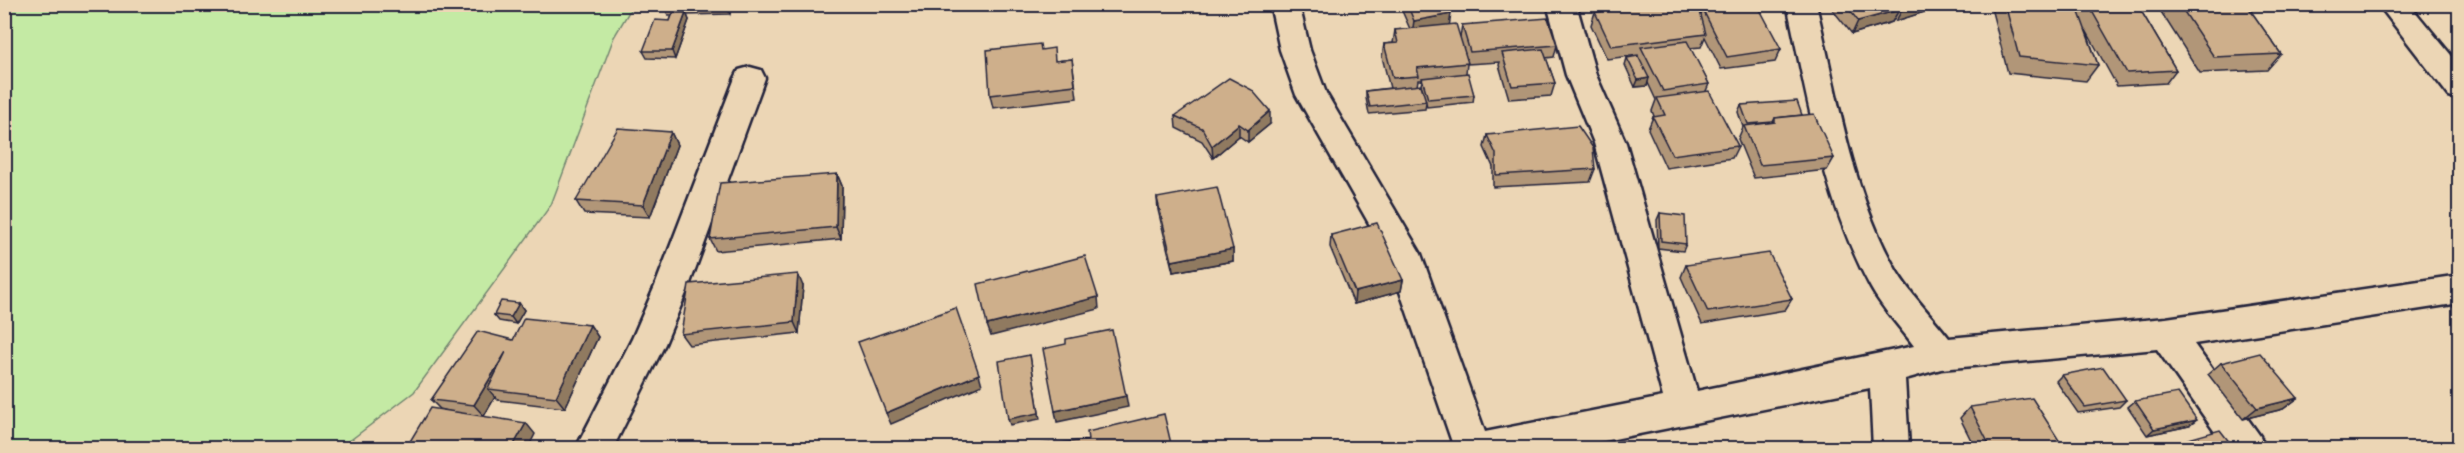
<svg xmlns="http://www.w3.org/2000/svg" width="2464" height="453" font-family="Mynerve,sans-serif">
  <rect width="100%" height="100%" fill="#ecd6b5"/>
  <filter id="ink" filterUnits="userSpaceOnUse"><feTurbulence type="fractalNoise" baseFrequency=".0167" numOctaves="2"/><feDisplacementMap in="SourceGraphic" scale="12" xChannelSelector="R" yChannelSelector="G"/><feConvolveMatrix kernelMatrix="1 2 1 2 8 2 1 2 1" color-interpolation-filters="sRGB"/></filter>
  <g filter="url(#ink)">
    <polygon fill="#c4eaa4" stroke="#738670" stroke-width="1.5" points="4,5 5,4 633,5 614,37 551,205 414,392 340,448 5,448"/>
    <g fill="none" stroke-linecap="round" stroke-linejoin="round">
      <defs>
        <g id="street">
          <path d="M1270 4H1299L1310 50 1326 93 1421 254 1485 432 1663 397 1594 143 1566 75 1547 4H1576L1596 75 1626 143 1697 391 1914 346C1900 327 1882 308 1871 288 1823 200 1808 100 1787 4H1816C1837 93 1851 190 1896 270 1910 294 1932 316 1949 338L2166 318 2460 275V303L2194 344 2260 436 2265 448H2226L2157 349 1941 369 1905 379 1909 448H1873L1870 388 1569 448H1454L1388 257 1296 95 1280 50Z"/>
          <polygon points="2378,4 2409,4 2460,66 2460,99 2449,96"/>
          <polygon points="750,67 761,70 765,78 689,286 665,344 613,448 576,448 632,339 655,286 735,78 739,70"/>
        </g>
      </defs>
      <use href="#street" stroke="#22223b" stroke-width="5"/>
      <use href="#street" fill="#ecd6b5" fill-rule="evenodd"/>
    </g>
    <g fill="#b19678" stroke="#22223b" stroke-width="1.5" fill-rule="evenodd">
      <polygon points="663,4 732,4 730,14 687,15 689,20 675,59 647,58 643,51 670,21 672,15 668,15"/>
      <path d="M1399 4H1447L1449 25 1460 37 1462 25 1557 45 1554 57 1546 58 1555 83 1551 96 1509 99 1499 65 1500 62 1467 64 1466 73 1474 95 1473 102 1427 107 1426 102 1425 109 1369 114 1366 98V91L1390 88 1382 57 1384 44 1393 43 1395 30 1410 29ZM1418 80H1422L1421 85 1423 90 1417 86Z"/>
      <polygon points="1603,4 1662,4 1701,15 1703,10 1781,49 1775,62 1721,69 1705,37 1701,47 1690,48 1709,84 1706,91 1738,146 1732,158 1666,168 1648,129 1653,117 1654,116 1652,111 1656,100 1648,83 1647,86 1635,87 1625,65 1627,58 1638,57 1638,55 1607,59 1591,25 1595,12 1621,9 1620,7 1604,6"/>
      <polygon points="1828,4 1936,4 1934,9 1896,21 1894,19 1892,22 1852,34"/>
      <polygon points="1990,4 2137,4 2176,70 2166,83 2117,86 2086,30 2098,65 2086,81 2008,73"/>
      <polygon points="2156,4 2246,4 2281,54 2267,70 2200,73"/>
      <polygon points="1041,50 1056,61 1072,59 1077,98 993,108 990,95"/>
      <polygon points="1741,105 1802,115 1834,158 1827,170 1754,178 1738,139 1743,127 1738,112"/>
      <polygon points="1175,116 1270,124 1248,142 1239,136 1213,158 1202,141 1176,128"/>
      <polygon points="671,132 677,145 650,217 584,214 576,201"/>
      <polygon points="1487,135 1595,169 1590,182 1493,187 1493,167 1484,147"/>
      <polygon points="837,174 842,186 841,239 716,251 710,239"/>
      <polygon points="1157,198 1233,249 1233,261 1173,272 1158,210"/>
      <polygon points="1660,213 1686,244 1683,251 1658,248 1657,220"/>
      <polygon points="1331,235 1403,280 1401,291 1354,304 1330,247"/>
      <polygon points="1686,265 1792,299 1785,310 1702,324 1681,277"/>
      <polygon points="803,286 799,333 689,345 681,334"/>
      <polygon points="519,303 524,310 516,324 499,321 494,315"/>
      <polygon points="590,325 598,337 565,408 498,400 495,397 484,416 472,415 535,434 440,409 431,400 513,340"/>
      <polygon points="2221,363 2298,398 2283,409 2243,419 2208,374"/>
      <polygon points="2062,375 2126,400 2119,407 2078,413 2056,381"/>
      <polygon points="2135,401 2189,426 2147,435 2128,407"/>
      <polygon points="1970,407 2062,445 2059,448 1975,448 1960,418"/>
      <polygon points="2171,444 2234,448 2166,448"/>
    </g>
    <g fill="#907a61" stroke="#22223b" stroke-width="1.5">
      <polygon points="726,4 732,4 730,14"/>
      <polygon points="1914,4 1936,4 1934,9 1896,21 1903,8"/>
      <polygon points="1899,10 1892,22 1852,34 1858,21"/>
      <polygon points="686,13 689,20 675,59 672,51"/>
      <polygon points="1451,14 1449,27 1412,34 1414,21"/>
      <polygon points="1649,78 1647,86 1635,87 1638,80"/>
      <polygon points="1270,111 1270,124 1248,142 1248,130"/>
      <polygon points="1239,124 1239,136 1213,158 1212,146"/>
      <polygon points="671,132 677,145 650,217 643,205"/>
      <polygon points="837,174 842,186 841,239 836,227"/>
      <polygon points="1233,249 1233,261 1173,272 1172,261"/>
      <polygon points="798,274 803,286 799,333 794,322"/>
      <polygon points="1403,280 1401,291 1354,304 1355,292"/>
      <polygon points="1098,297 1099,309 991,336 987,325"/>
      <polygon points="519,303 524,310 516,324 511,317"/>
      <polygon points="590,325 598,337 565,408 556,397"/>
      <polygon points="506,352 488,389 495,397 484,416 474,405"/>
      <polygon points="1030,355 1040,419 1010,425 1008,419"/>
      <polygon points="979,374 982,385 891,424 886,413"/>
      <polygon points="1126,396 1128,407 1057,422 1055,411"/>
      <polygon points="2298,398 2283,409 2243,419 2257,408"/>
      <polygon points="2197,420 2189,426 2147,435 2154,429"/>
      <polygon points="526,423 535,434 528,448 512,448"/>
      <polygon points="2062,445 2059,448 2044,448"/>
    </g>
    <g fill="#ceaf8b" stroke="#22223b" stroke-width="1.5">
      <polygon points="1407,4 1447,4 1451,14 1414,21"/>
      <polygon points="1668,4 1698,4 1706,34 1611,46 1595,12"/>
      <polygon points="1749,4 1757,4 1781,49 1727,57 1703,10"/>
      <polygon points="1845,4 1895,4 1899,10 1858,21"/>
      <polygon points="1900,4 1914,4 1903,8"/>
      <polygon points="2005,4 2076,4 2098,65 2019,57"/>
      <polygon points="2088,4 2137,4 2176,70 2127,73"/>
      <polygon points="2179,4 2246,4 2281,54 2214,57"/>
      <polygon points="673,13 686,13 672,51 643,51 655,20 670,21"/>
      <polygon points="1548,18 1557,45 1470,52 1462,25"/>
      <polygon points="1456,24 1468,63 1417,68 1419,76 1393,78 1384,44 1398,43 1395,30"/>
      <polygon points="1687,41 1709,84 1663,91 1641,47"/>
      <polygon points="1040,44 1041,50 1054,48 1055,61 1072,59 1075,85 990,95 987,50"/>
      <polygon points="1543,49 1555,83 1512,86 1502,53"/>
      <polygon points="1638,56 1649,78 1638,80 1627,58"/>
      <polygon points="1468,73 1474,95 1428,99 1422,78"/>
      <polygon points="1229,78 1252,90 1270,111 1248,130 1239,124 1212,146 1202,128 1175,116"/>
      <polygon points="1421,85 1426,101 1370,107 1366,91"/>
      <polygon points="1709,91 1738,146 1672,155 1653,117 1665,115 1657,98"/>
      <polygon points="1797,101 1802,115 1775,118 1773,122 1748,124 1741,105"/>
      <polygon points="1814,114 1834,158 1760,165 1744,126 1775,122 1775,118"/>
      <polygon points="1578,126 1593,148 1595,169 1496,175 1496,154 1487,135"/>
      <polygon points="618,128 671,132 643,205 576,201"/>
      <polygon points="837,174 836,227 710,239 720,183"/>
      <polygon points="1217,187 1233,249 1172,261 1157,198"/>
      <polygon points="1660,213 1685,216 1686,244 1661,241"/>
      <polygon points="1377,223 1403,280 1355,292 1331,235"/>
      <polygon points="1769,253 1792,299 1708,312 1686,265"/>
      <polygon points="1085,256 1098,297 987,325 978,284"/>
      <polygon points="798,274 794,322 681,334 689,284"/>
      <polygon points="501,301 519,303 511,317 494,315"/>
      <polygon points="956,308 979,374 886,413 858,342"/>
      <polygon points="524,318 590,325 556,397 488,389 506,352 474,405 431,400 478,331 513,340"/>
      <polygon points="1112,330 1126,396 1055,411 1043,349 1066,344 1066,339"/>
      <polygon points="2260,353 2298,398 2257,408 2221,363"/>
      <polygon points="1030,355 1039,413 1008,419 999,361"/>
      <polygon points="2103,367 2126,400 2085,407 2062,375"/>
      <polygon points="2178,393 2197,420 2154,429 2135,401"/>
      <polygon points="2032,398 2062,445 2044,448 1991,448 1970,407"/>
      <polygon points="430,408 526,423 512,448 406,448"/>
      <polygon points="1164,414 1172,448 1029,448 1029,446 1088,440 1087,432"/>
      <polygon points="2220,430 2234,448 2175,448 2171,444"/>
    </g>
  </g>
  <rect width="2464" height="453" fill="none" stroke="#ecd6b5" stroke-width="24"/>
  <rect x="12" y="12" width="2440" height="429" fill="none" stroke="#22223b" stroke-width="2" filter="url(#ink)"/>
</svg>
